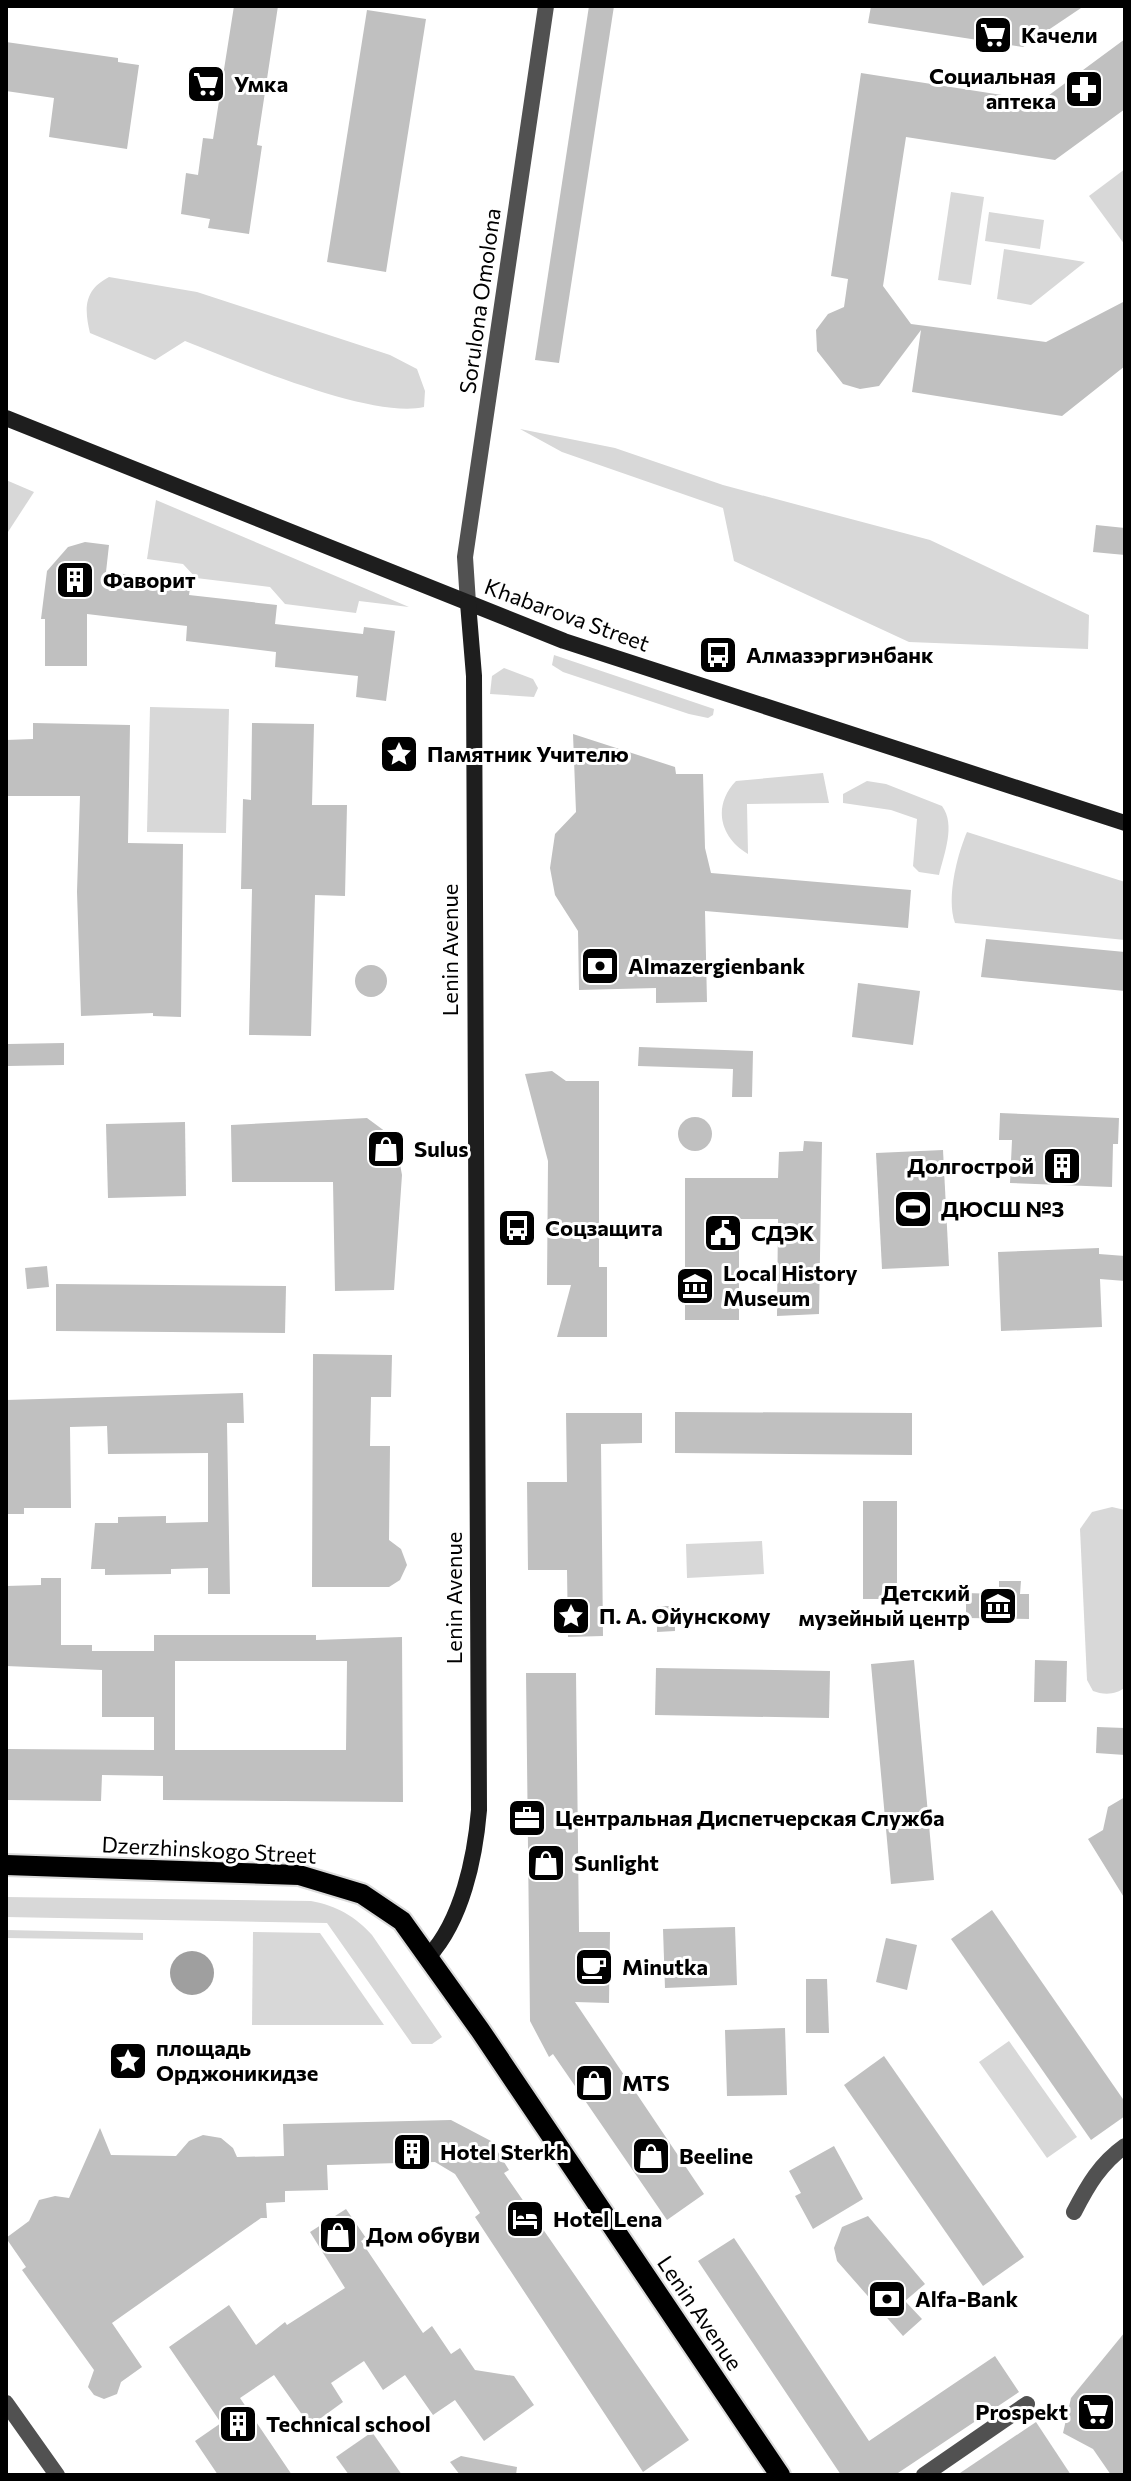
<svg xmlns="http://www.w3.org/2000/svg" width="1131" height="2481" font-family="Commissioner,sans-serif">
  <rect width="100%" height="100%" fill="#fff"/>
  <g fill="#d8d8d8">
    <polygon points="1125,169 1125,245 1089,196"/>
    <polygon points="951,192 984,197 971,285 938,280"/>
    <polygon points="989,212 1044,220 1040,249 985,241"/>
    <polygon points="1004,249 1085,262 1031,305 997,299"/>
    <path d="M109 277 197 292 390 355 417 369 425 391 424 407C371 419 239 362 185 341L155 360 90 333C84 308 84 290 109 277Z"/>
    <polygon points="520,429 615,448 723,485 930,540 1089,615 1088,649 909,642 734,561 723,508 562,452"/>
    <polygon points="6,480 34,492 6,535"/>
    <polygon points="156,500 409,607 359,601 356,613 285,604 270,587 196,578 183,564 147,559"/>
    <polygon points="554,655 714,709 713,715 708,718 689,714 563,672 552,665"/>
    <polygon points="504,668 533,679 538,688 534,697 490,694 492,676"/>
    <polygon points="150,707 229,709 226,833 147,832"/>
    <path d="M823 773 829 803 747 804 748 854C720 838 712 806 736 781Z"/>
    <path d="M867 781 886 784 942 806C956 825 944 854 939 875L919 872 913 866 917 819 891 810 843 803V794Z"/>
    <path d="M967 832 1125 882V940L955 923C946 899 957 855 967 832Z"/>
    <path d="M1112 1507 1125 1510V1687C1117 1695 1103 1695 1093 1691L1087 1680 1080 1529 1092 1512Z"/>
    <polygon points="762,1541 764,1574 687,1578 686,1544"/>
    <path d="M6 1897 311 1901C337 1906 355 1916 372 1935L442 2037 432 2044H412L327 1923 6 1917Z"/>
    <polygon points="6,1930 143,1933 143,1940 6,1938"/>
    <polygon points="253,1932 320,1933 384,2025 252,2025"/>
    <polygon points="1009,2041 1077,2137 1047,2158 979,2062"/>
  </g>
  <circle fill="#9f9f9f" cx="192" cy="1973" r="22"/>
  <g fill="#c0c0c0" fill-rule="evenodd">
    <polygon points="234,6 278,6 257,145 262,146 249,234 208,228 210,219 181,214 186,173 198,175 203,138 213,139"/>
    <polygon points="589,6 614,6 559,363 535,360"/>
    <polygon points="871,6 1084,6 1023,47 868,23"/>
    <polygon points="367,10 426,19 386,272 327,262"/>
    <polygon points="1125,39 1125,109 1055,160 906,137 883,286 911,324 1046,342 1125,301 1125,366 1062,416 912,392 921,330 879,386 860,389 843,384 817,351 816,330 828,314 844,307 848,279 831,276 861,73 1041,101"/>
    <polygon points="6,42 118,58 118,62 139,65 127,149 49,137 54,98 6,91"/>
    <polygon points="1096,525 1125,528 1125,555 1093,552"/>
    <polygon points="85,542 109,545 106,572 191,582 189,595 277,605 275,624 363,634 364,627 395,631 386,701 356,697 358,676 275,667 276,652 186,641 187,626 87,614 87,666 45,666 45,619 41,619 47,571 68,547"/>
    <polygon points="33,723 130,725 128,843 183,844 181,1017 153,1016 153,1013 81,1016 77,892 80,796 6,796 6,740 33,739"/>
    <polygon points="252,723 314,724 312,805 347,805 345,896 315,895 311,1036 249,1035 252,889 241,889 243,799 251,800"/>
    <polygon points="573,734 675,767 676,774 703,774 705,848 711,873 911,890 908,928 705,911 707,1002 656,1003 656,988 579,990 578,931 555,895 550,868 555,834 576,812"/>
    <polygon points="986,939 1125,952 1125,991 981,977"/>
    <circle cx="371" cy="981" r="16"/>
    <polygon points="858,983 920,991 913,1045 852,1037"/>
    <polygon points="64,1043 64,1065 8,1066 8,1044"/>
    <polygon points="639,1047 753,1051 752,1097 732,1097 733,1069 638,1066"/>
    <polygon points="552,1071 566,1081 599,1081 599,1267 607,1267 607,1337 557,1337 571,1285 547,1285 548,1161 525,1074"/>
    <polygon points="1000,1113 1119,1118 1118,1144 1113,1144 1112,1187 1010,1183 1012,1140 999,1140"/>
    <circle cx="695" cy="1134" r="17"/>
    <polygon points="367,1118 386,1132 397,1148 402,1175 394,1290 335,1291 333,1182 232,1182 231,1125"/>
    <polygon points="185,1122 186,1196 108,1198 106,1124"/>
    <polygon points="804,1141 822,1142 819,1314 777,1316 778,1219 739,1219 739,1320 685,1320 685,1178 778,1178 779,1152 803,1151"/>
    <polygon points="943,1150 949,1266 882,1269 876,1153"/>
    <polygon points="1099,1248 1099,1254 1125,1256 1125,1281 1100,1279 1102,1327 1001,1331 998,1252"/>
    <polygon points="47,1266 49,1287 27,1289 25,1268"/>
    <polygon points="56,1284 286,1286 285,1333 56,1331"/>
    <polygon points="313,1354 392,1355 391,1397 371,1397 370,1446 390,1446 389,1540 401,1549 407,1565 400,1580 389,1587 312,1587"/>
    <polygon points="243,1393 244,1423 227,1423 230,1594 208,1594 208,1568 171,1569 171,1574 105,1575 105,1569 91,1569 95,1523 118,1523 118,1517 166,1516 166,1523 208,1522 208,1453 108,1454 107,1426 70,1427 71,1508 24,1508 24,1514 6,1514 6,1400"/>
    <polygon points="675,1412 912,1413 912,1455 675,1453"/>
    <polygon points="566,1413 642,1413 642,1443 601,1444 603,1636 568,1637 567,1570 528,1570 527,1482 567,1482"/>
    <rect x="863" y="1501" width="34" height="98"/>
    <path d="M41 1578H61V1645H92V1651H154V1635H316V1640L402 1637 403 1802 163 1800V1776L102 1775 101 1801 6 1800V1749L154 1750V1717H102V1670L6 1666V1586L41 1585ZM175 1661H347L346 1750H175Z"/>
    <polygon points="999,1581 1021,1581 1020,1594 1029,1594 1029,1619 966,1618 966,1593 999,1594"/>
    <polygon points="657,1606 675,1606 675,1631 657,1632"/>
    <polygon points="914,1660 934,1880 891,1884 871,1664"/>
    <polygon points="1035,1660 1067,1661 1066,1702 1034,1702"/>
    <polygon points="656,1668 830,1671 829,1718 655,1715"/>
    <polygon points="526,1673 576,1673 579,1932 610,1932 609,2003 575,2002 704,2194 667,2220 553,2054 549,2057 530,2021"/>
    <polygon points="1097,1727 1125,1728 1125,1755 1096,1753"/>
    <polygon points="1125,1797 1125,1899 1088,1839 1103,1830 1108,1807"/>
    <polygon points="992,1910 1125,2102 1125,2116 1091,2140 951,1939"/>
    <polygon points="735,1927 737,1985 665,1988 663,1929"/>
    <polygon points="886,1938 917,1945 907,1990 876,1982"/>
    <polygon points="806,1979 827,1979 829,2033 806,2033"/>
    <polygon points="785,2028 787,2095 727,2096 725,2030"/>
    <polygon points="884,2056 1024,2257 983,2286 844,2085"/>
    <polygon points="451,2120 491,2141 509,2170 504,2173 689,2440 643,2472 475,2217 480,2213 455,2174 435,2162 327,2165 328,2190 285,2191 285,2202 266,2203 267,2218 261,2218 112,2323 142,2367 121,2382 117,2394 104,2399 94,2395 88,2387 94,2370 22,2270 26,2267 6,2238 29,2221 39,2200 55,2196 69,2198 100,2128 111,2155 176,2156 189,2141 203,2135 221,2138 233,2148 237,2157 284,2156 283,2124"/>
    <polygon points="834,2146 863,2199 813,2229 795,2196 801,2193 789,2171"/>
    <polygon points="346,2209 366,2238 361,2241 423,2333 432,2326 451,2354 460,2348 475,2370 514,2376 534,2405 484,2441 455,2400 433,2415 405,2375 383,2390 364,2361 331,2383 343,2402 310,2426 274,2375 240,2398 292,2475 218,2475 195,2441 221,2423 169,2347 229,2305 256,2345 285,2322 287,2325 345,2288 310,2232"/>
    <polygon points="868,2216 925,2284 905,2301 922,2319 903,2336 837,2261 834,2248 842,2227"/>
    <polygon points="734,2238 869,2441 995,2356 1019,2392 895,2475 841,2475 698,2261"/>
    <polygon points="1125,2332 1125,2475 1111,2475 1093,2449 1063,2433 1071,2398"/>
    <polygon points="1036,2422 1071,2475 957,2475"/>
    <polygon points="372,2432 402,2475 349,2475 336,2457"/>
    <polygon points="461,2456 517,2467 516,2475 460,2475 450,2462"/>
  </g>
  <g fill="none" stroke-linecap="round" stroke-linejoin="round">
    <defs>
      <polyline id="primary" points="6,1865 299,1875 362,1894 402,1921 480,2030 780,2475"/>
    </defs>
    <use href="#primary" stroke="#dbdbdb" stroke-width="24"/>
    <g stroke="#515151" stroke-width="16">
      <path d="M1074 2212C1088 2185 1100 2164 1125 2146"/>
      <polyline points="924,2475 1027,2404"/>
    </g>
    <g stroke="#515151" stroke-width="16">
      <polyline points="468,603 465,557 546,6"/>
      <polyline points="6,2403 57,2475"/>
    </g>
    <g stroke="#1e1e1e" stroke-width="16">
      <polyline points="6,418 564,641 1125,823"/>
      <path d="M429 1956C462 1920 475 1858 479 1810L474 676 468 603"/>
    </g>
    <use href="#primary" stroke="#000" stroke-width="20"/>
  </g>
  <defs>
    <symbol id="supermarket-square" viewBox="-11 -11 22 22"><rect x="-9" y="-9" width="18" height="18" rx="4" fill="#000" stroke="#fff"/><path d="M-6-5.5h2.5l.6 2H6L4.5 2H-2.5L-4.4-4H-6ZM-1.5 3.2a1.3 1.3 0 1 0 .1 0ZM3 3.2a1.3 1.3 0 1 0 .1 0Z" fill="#fff"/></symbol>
    <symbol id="pharmacy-square" viewBox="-11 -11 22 22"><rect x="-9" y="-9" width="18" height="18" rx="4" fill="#000" stroke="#fff"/><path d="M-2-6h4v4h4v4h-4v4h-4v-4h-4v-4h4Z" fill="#fff"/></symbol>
    <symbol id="building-square" viewBox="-11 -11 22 22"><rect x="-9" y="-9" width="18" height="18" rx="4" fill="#000" stroke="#fff"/><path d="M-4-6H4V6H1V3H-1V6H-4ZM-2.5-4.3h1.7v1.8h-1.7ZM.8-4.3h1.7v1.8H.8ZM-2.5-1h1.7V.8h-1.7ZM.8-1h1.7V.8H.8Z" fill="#fff"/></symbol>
    <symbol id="bus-square" viewBox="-11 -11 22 22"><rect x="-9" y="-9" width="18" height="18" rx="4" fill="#000" stroke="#fff"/><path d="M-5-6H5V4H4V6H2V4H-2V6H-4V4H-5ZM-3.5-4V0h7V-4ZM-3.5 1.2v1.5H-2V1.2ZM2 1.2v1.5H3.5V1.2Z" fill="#fff"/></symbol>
    <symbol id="sight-square" viewBox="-11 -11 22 22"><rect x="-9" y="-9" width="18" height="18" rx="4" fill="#000" stroke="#fff"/><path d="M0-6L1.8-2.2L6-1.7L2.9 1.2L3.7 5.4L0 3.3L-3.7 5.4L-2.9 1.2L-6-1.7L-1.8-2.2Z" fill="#fff"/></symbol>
    <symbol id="bank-square" viewBox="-11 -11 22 22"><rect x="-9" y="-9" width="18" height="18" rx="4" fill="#000" stroke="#fff"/><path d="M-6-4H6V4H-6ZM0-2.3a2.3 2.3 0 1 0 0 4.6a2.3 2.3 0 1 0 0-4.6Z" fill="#fff"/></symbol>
    <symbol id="shop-square" viewBox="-11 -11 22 22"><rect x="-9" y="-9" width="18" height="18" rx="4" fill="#000" stroke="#fff"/><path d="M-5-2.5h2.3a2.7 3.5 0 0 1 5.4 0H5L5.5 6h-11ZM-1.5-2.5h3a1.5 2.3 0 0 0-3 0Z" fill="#fff"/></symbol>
    <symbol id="stadium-square" viewBox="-11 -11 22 22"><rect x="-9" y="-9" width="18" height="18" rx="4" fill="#000" stroke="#fff"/><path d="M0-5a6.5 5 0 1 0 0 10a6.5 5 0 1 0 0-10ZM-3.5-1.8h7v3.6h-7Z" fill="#fff"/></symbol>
    <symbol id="civic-square" viewBox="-11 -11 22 22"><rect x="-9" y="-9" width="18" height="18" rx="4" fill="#000" stroke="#fff"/><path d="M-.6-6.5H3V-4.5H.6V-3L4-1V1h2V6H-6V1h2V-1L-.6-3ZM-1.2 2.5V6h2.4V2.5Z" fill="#fff"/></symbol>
    <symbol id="museum-square" viewBox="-11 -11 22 22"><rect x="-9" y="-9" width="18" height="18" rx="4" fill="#000" stroke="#fff"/><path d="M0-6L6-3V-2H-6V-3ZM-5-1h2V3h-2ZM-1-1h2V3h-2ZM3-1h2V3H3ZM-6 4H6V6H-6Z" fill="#fff"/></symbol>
    <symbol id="office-square" viewBox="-11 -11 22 22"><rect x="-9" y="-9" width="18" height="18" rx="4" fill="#000" stroke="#fff"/><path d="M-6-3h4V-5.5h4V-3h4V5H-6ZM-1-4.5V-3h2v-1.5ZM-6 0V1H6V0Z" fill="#fff"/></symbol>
    <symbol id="cafe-square" viewBox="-11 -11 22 22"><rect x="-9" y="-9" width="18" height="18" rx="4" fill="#000" stroke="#fff"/><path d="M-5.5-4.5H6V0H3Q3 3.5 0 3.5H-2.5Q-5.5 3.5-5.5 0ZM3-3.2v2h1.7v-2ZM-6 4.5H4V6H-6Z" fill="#fff"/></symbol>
    <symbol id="hotel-square" viewBox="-11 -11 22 22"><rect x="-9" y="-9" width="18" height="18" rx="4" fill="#000" stroke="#fff"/><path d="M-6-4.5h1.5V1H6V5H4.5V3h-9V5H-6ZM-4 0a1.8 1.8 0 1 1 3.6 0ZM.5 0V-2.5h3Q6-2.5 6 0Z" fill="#fff"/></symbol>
  </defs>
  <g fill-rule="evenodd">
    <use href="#supermarket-square" x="971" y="13" width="44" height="44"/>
    <use href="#supermarket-square" x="184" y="62" width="44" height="44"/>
    <use href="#pharmacy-square" x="1062" y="67" width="44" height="44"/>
    <use href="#building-square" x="53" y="558" width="44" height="44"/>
    <use href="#bus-square" x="696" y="633" width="44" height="44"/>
    <use href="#sight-square" x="377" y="732" width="44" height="44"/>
    <use href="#bank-square" x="578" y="944" width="44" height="44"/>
    <use href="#shop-square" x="364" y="1127" width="44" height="44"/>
    <use href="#building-square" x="1040" y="1144" width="44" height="44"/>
    <use href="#stadium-square" x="891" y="1187" width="44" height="44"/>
    <use href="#bus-square" x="495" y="1206" width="44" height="44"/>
    <use href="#civic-square" x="701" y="1211" width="44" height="44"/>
    <use href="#museum-square" x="673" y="1264" width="44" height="44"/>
    <use href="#museum-square" x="976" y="1584" width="44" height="44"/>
    <use href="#sight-square" x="549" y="1594" width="44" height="44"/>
    <use href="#office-square" x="505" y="1796" width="44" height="44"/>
    <use href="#shop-square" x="524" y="1841" width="44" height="44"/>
    <use href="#cafe-square" x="572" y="1945" width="44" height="44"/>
    <use href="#sight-square" x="106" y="2039" width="44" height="44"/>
    <use href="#shop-square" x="572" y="2061" width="44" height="44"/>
    <use href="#building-square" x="390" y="2130" width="44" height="44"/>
    <use href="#shop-square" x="629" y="2134" width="44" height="44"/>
    <use href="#hotel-square" x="503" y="2197" width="44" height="44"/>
    <use href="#shop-square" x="316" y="2213" width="44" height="44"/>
    <use href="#bank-square" x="865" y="2277" width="44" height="44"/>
    <use href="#supermarket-square" x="1074" y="2390" width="44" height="44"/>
    <use href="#building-square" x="216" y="2402" width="44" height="44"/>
  </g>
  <g text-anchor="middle" stroke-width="6" stroke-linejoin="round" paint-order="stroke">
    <g font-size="22" font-weight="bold" fill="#000" stroke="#fff" text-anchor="start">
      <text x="1021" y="43">Качели</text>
      <text x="1056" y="84" text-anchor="end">Социальная<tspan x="1056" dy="25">аптека</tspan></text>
      <text x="234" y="92">Умка</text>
      <text x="103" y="588">Фаворит</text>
      <text x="746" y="663">Алмазэргиэнбанк</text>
      <text x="427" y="762">Памятник Учителю</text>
      <text x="628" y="974">Almazergienbank</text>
      <text x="414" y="1157">Sulus</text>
      <text x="1034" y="1174" text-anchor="end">Долгострой</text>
      <text x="941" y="1217">ДЮСШ №3</text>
      <text x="545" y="1236">Соцзащита</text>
      <text x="751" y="1241">СДЭК</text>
      <text x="723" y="1281">Local History<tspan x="723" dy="25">Museum</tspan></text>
      <text x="970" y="1601" text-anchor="end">Детский<tspan x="970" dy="25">музейный центр</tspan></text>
      <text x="599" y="1624">П. А. Ойунскому</text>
      <text x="555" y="1826">Центральная Диспетчерская Служба</text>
      <text x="574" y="1871">Sunlight</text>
      <text x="622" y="1975">Minutka</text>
      <text x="156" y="2056">площадь<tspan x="156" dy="25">Орджоникидзе</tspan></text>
      <text x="622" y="2091">MTS</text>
      <text x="440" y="2160">Hotel Sterkh</text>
      <text x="679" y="2164">Beeline</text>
      <text x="553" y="2227">Hotel Lena</text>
      <text x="366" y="2243">Дом обуви</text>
      <text x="915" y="2307">Alfa-Bank</text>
      <text x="1068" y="2420" text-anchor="end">Prospekt</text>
      <text x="266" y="2432">Technical school</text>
    </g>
    <g font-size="22" fill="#000" stroke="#fff">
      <text transform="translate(480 301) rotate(-82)" y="8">Sorulona Omolona</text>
      <text transform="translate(567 615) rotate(20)" y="8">Khabarova Street</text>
      <text transform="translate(450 950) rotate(-90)" y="8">Lenin Avenue</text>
      <text transform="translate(454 1598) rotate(-90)" y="8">Lenin Avenue</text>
      <text transform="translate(209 1850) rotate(3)" y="8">Dzerzhinskogo Street</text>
      <text transform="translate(700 2313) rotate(56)" y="8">Lenin Avenue</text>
    </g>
  </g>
  <rect width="1131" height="2481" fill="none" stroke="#000000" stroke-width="16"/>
</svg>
